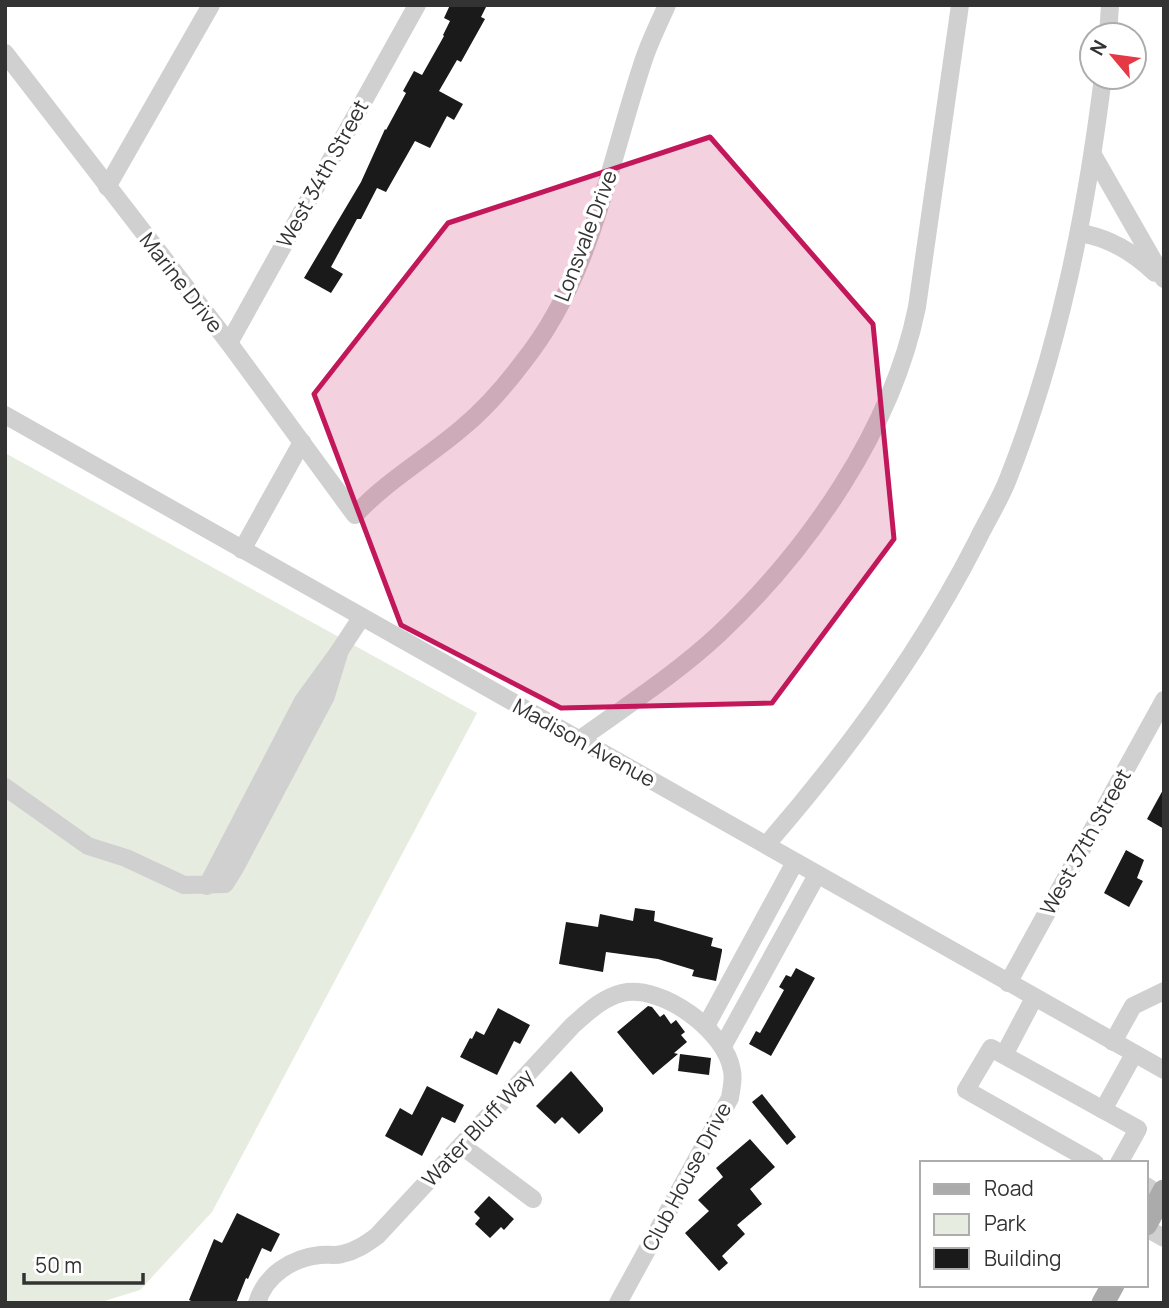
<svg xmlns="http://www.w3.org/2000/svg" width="1169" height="1308" font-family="Manrope,sans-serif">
  <rect width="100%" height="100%" fill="#fff"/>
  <polygon fill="#e6ecdf" points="5,453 477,713 212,1212 140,1290 98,1303 5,1303"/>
  <g fill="#1a1a1a">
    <polygon points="450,5 487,5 481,17 485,19 461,62 457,60 439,91 463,104 454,120 447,116 430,148 415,141 386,192 377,188 361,219 357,219 331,267 343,274 331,293 304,278 361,182 385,129 386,130 406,93 403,91 414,71 422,75 444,36 443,35 450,21 444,18"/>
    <polygon points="1164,788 1164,829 1147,819"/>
    <polygon points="1126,850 1144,860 1137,878 1143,881 1129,907 1104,893"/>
    <polygon points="635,908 655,911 654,921 713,938 711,946 722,949 722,951 716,981 692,976 694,970 658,959 606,952 603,972 559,964 566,922 598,927 600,914 633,921"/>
    <polygon points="796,968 815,978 771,1056 749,1044 756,1031 760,1033 784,990 779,987 786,975 791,977"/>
    <polygon points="648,1006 652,1007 660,1017 664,1014 671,1024 676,1020 685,1032 681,1035 687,1042 674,1053 678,1054 653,1075 617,1032"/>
    <polygon points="498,1008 530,1025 520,1044 514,1041 497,1075 460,1057 470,1038 472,1039 476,1031 484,1035"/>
    <polygon points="680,1054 711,1058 709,1075 678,1071"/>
    <polygon points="571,1071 603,1108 603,1111 579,1134 562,1117 555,1124 536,1106"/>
    <polygon points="427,1086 464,1105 455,1123 442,1117 422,1156 385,1136 400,1108 412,1115"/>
    <polygon points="762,1094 796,1137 787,1145 752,1102"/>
    <polygon points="750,1139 775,1167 750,1189 762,1204 737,1225 745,1234 722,1256 728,1263 719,1271 685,1233 709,1211 698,1200 723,1177 716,1168"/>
    <polygon points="489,1196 514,1219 504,1230 501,1227 490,1238 475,1224 480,1218 474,1212"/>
    <polygon points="237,1213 280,1234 271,1252 262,1248 248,1279 246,1278 236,1303 196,1303 189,1300 214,1239 222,1243"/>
  </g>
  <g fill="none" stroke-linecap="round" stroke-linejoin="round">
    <g stroke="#d0d0d0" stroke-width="18">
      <polyline points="1108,35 1110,5"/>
      <path d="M5 53 229 343 355 515C386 481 427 458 462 428 485 409 505 386 523 362 593 275 609 162 644 59 650 41 659 23 667 5"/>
      <polyline points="1093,155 1164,279"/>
      <polyline points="107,187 211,5"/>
      <path d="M1079 233C1108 237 1134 253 1155 273"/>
      <polyline points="229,343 417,5"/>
      <polyline points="5,415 1164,1070"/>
      <polyline points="242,550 302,442"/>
      <polyline points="340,650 361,618"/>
      <path d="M579 740C626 706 676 674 719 634 809 549 892 430 917 307L960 5"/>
      <polyline points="5,787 88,846 126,858 184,885 225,884 235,868 326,696 340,650 303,701 207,886"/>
      <path d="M766 845C847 752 921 651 977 541 987 520 1000 500 1008 479 1059 350 1086 214 1103 77"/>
      <polyline points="1008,983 1164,700"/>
      <polyline points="706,1026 795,862"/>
      <polyline points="1113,1042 1133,1006 1164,991"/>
      <polyline points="723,1046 817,875"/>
      <polyline points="1004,1055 1034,998"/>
      <polyline points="1103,1110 1134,1054"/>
      <polyline points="462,1146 533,1199"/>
      <polyline points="1095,1163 966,1090 991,1048 1138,1129 1119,1163"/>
      <polyline points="1146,1186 1161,1196"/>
      <polyline points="1146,1228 1164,1238"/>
      <path d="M257 1303C265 1275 292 1258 320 1255 327 1254 335 1256 342 1254 356 1251 366 1244 377 1236L573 1025C588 1012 602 998 622 993 662 984 726 1031 732 1071 734 1079 731 1090 730 1098L618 1303"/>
    </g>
    <g stroke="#ababab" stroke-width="23">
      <polyline points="1146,1224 1164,1191"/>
      <polyline points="1103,1303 1113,1285"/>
    </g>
  </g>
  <path fill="#c2185b" fill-opacity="0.2" stroke="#c2185b" stroke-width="5" stroke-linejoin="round" d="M710 137 873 324 894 539 772 703 561 708 401 625 314 394 448 223Z"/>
  <g text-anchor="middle" stroke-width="7" stroke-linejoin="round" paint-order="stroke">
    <g font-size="21" fill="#333" stroke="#fff">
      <text transform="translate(323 174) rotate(-61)" y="7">West 34th Street</text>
      <text transform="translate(586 236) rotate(-69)" y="7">Lonsvale Drive</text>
      <text transform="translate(181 283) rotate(52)" y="7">Marine Drive</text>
      <text transform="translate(584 743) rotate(29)" y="7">Madison Avenue</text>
      <text transform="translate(1086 842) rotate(-61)" y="7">West 37th Street</text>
      <text transform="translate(478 1128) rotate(-47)" y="7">Water Bluff Way</text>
      <text transform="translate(687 1177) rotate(-62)" y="7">Club House Drive</text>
    </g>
  </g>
  <rect width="1169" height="1308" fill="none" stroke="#333333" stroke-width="14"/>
  <rect x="920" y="1161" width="228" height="126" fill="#ffffff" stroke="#adadad" stroke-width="2"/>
  <rect x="934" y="1184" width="35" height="10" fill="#ababab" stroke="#adadad" stroke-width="2"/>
  <text x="984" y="1196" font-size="21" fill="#333333">Road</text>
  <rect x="934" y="1214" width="35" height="21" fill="#e6ecdf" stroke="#adadad" stroke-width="2"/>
  <text x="984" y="1231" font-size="21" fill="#333333">Park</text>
  <rect x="934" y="1248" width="35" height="21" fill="#1a1a1a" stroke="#adadad" stroke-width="2"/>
  <text x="984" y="1266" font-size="21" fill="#333333">Building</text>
  <g transform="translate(1113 56) rotate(299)"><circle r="33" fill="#ffffff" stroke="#adadad" stroke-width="2"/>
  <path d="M0-5L12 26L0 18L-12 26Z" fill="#e63946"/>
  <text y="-10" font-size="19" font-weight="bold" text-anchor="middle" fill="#333333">N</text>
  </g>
  <path d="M24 1273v10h119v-10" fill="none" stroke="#333333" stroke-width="3.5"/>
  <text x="35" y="1273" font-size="21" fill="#333333" stroke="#ffffff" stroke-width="5" paint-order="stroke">50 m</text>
</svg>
